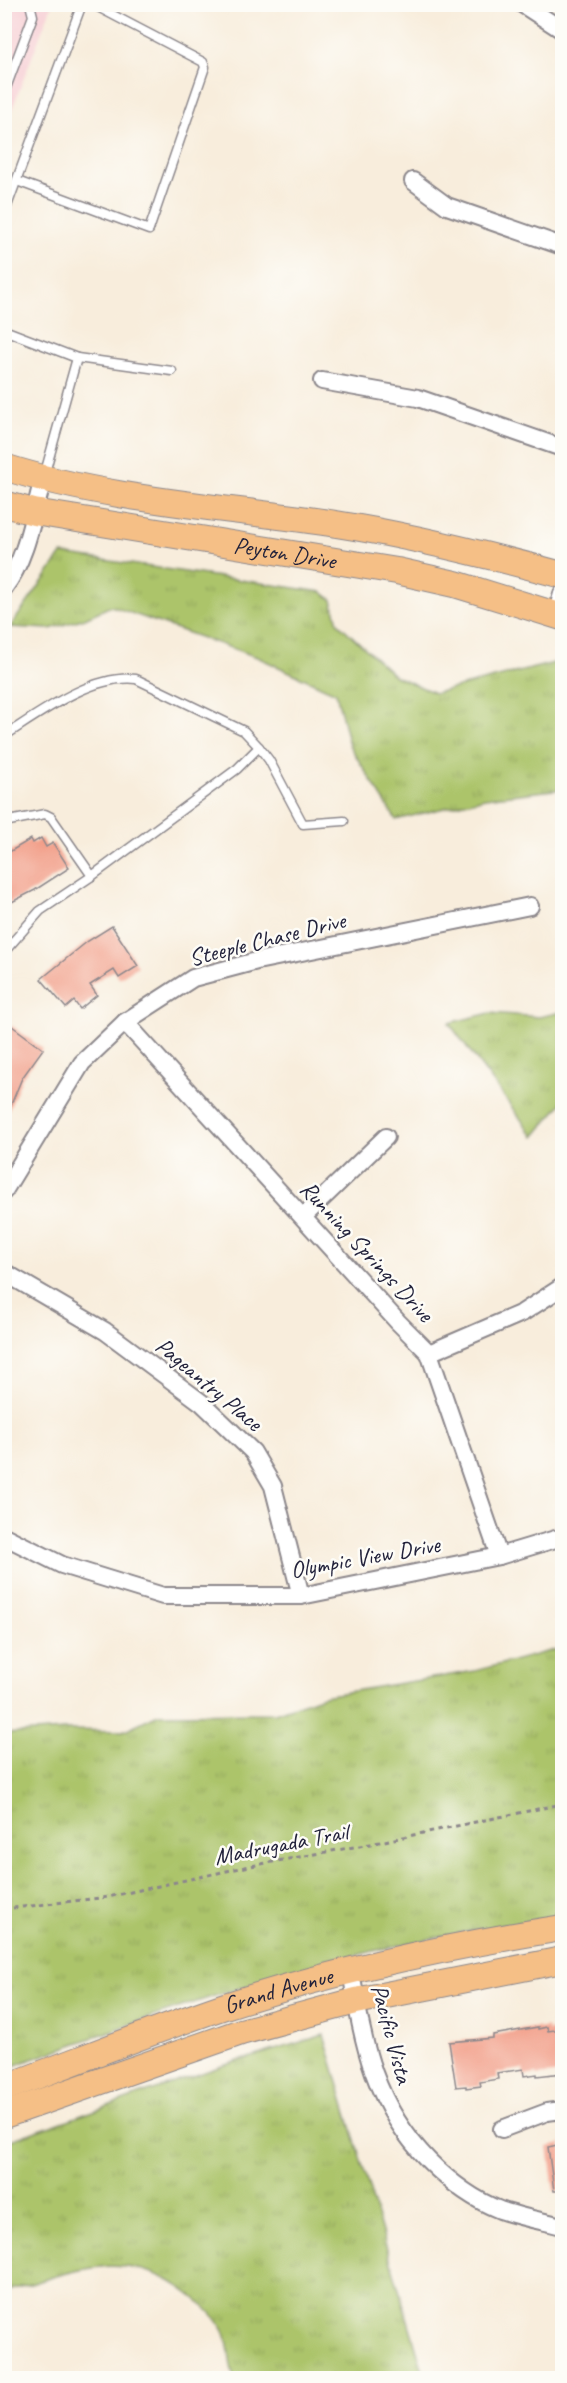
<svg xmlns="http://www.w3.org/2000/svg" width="567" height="2383" font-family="Caveat,sans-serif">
  <defs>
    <pattern id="grass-tufts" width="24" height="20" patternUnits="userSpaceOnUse" patternTransform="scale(1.5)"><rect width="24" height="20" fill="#acc46a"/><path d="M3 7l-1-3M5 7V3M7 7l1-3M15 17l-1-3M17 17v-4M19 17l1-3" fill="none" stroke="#94a85d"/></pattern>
  </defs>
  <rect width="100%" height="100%" fill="#fdfcf7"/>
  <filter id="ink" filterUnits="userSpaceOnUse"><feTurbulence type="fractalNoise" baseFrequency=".0167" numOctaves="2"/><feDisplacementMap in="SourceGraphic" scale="12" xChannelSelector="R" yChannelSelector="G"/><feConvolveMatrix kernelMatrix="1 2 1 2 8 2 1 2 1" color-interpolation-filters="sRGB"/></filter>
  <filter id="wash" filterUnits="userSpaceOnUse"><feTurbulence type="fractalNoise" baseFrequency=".008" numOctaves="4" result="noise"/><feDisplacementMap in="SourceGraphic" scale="24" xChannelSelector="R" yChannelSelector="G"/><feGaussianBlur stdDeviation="1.35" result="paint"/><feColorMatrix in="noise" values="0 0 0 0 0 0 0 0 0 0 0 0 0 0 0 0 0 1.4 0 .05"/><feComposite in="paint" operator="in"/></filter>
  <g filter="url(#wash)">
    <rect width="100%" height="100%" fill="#f8eddc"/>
    <polygon fill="#f7cfd5" points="5,5 52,5 5,127"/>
    <g fill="url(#grass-tufts)" stroke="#677352" stroke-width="1.5">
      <polygon points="62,554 322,592 332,600 338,623 395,676 435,693 562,661 562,789 485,798 396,820 349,745 336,693 257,657 111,606 85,618 50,629 10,627"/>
      <polygon points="562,1012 562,1103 534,1137 449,1023 490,1013 539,1017"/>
      <path d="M562 1648V1916C471 1929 379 1947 290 1973 193 2001 99 2035 5 2069V1734L65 1730 123 1731 158 1714 275 1713 323 1696 475 1671Z"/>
      <path d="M324 2035 425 2378H234C229 2364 230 2347 225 2333 217 2316 203 2304 188 2293 127 2245 71 2272 5 2292V2142L219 2067Z"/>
    </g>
    <g id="blocks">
      <g fill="#f29f89">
        <polygon points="41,838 46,847 53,843 69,868 35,890 4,906 4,855 31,839 33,843"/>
        <polygon points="112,926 138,966 119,978 114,970 90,985 97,995 80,1009 74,1001 66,1008 41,979 88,941"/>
        <polygon points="12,1026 43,1049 22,1078 5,1119 4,1035"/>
        <polygon points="538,2027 538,2029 547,2027 548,2031 562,2029 562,2073 537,2076 537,2074 524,2076 523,2069 497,2073 498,2079 480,2082 481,2086 466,2088 466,2086 456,2087 449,2042 493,2038 493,2035"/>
        <polygon points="562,2144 562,2191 554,2191 548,2147"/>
      </g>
    </g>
  </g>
  <g filter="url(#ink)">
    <use href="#blocks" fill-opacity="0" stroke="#8d888c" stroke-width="1.5"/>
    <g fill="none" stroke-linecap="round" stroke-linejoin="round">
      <defs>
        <g id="service">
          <polyline points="4,93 33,16 30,4"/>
          <polyline points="17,181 149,230 205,67 203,62 92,4"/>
          <polyline points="4,214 82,4"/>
          <polyline points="4,330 77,358 44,476"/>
          <polyline points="77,358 172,371"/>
          <path d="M4 736C40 713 92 674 136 679L244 731 259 747 237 769 92 876"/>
          <polyline points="259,747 269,760 303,824 344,821"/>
          <polyline points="4,822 45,814 51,817 92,876 40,911 4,952"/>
        </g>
        <g id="minor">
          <polyline points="522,4 562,30"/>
          <polyline points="413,181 447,206 562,246"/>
          <polyline points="322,381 418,398 562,448"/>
          <path d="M4 588C27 558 33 515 43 479"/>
          <polyline points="556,615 562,594"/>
          <polyline points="125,1022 398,1322 429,1353 499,1556"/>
          <polyline points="4,1191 82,1063 125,1022 193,978 257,961 530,906"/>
          <polyline points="303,1217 386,1137"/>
          <polyline points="4,1272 105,1331 202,1403 253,1452 273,1486 301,1596"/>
          <polyline points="429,1353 522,1313 562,1287"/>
          <polyline points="4,1536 62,1565 163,1596 301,1596 499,1556 562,1537"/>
          <path d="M351 1970C362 2044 375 2106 429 2161 449 2181 474 2200 500 2210 520 2217 542 2221 562 2226"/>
          <polyline points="502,2129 547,2112 562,2110"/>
        </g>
        <g id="primary">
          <path d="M4 467C111 501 226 507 336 524 413 536 488 555 562 575"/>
          <path id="s1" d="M4 504 34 512 397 571 455 584 562 617"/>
          <path id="s2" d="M4 2088C77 2061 149 2032 222 2007 333 1971 448 1946 562 1928"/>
          <polyline points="4,2115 241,2032 356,2001 562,1960"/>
        </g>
      </defs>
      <use href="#service" stroke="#8d888c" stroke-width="11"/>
      <use href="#minor" stroke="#8d888c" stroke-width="20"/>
      <use href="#primary" stroke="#8d888c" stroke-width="28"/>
      <polyline stroke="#8d888c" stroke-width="3" stroke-dasharray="4.5 4.5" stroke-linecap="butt" points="4,1909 108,1897 245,1867 370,1844 562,1804"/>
      <use href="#service" stroke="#fff" stroke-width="8"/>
      <use href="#minor" stroke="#fff" stroke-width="16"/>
      <use href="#primary" stroke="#f5bf86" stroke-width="26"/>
    </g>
  </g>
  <g text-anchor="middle" stroke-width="5" stroke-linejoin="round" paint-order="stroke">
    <g font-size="24" fill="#22223b" stroke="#fdfcf7">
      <text dy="8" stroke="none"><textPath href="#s1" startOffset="285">Peyton Drive</textPath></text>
      <text transform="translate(267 939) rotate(-14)" y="8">Steeple Chase Drive</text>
      <text transform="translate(367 1251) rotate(47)" y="8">Running Springs Drive</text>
      <text transform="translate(209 1384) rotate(40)" y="8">Pageantry Place</text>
      <text transform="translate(365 1557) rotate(-10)" y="8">Olympic View Drive</text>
      <text transform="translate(281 1844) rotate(-11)" y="8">Madrugada Trail</text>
      <text dy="8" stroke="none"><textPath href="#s2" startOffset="291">Grand Avenue</textPath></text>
      <text transform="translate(392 2034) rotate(75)" y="8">Pacific Vista</text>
    </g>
  </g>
  <rect width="567" height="2383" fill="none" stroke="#fdfcf7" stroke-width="24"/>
</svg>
